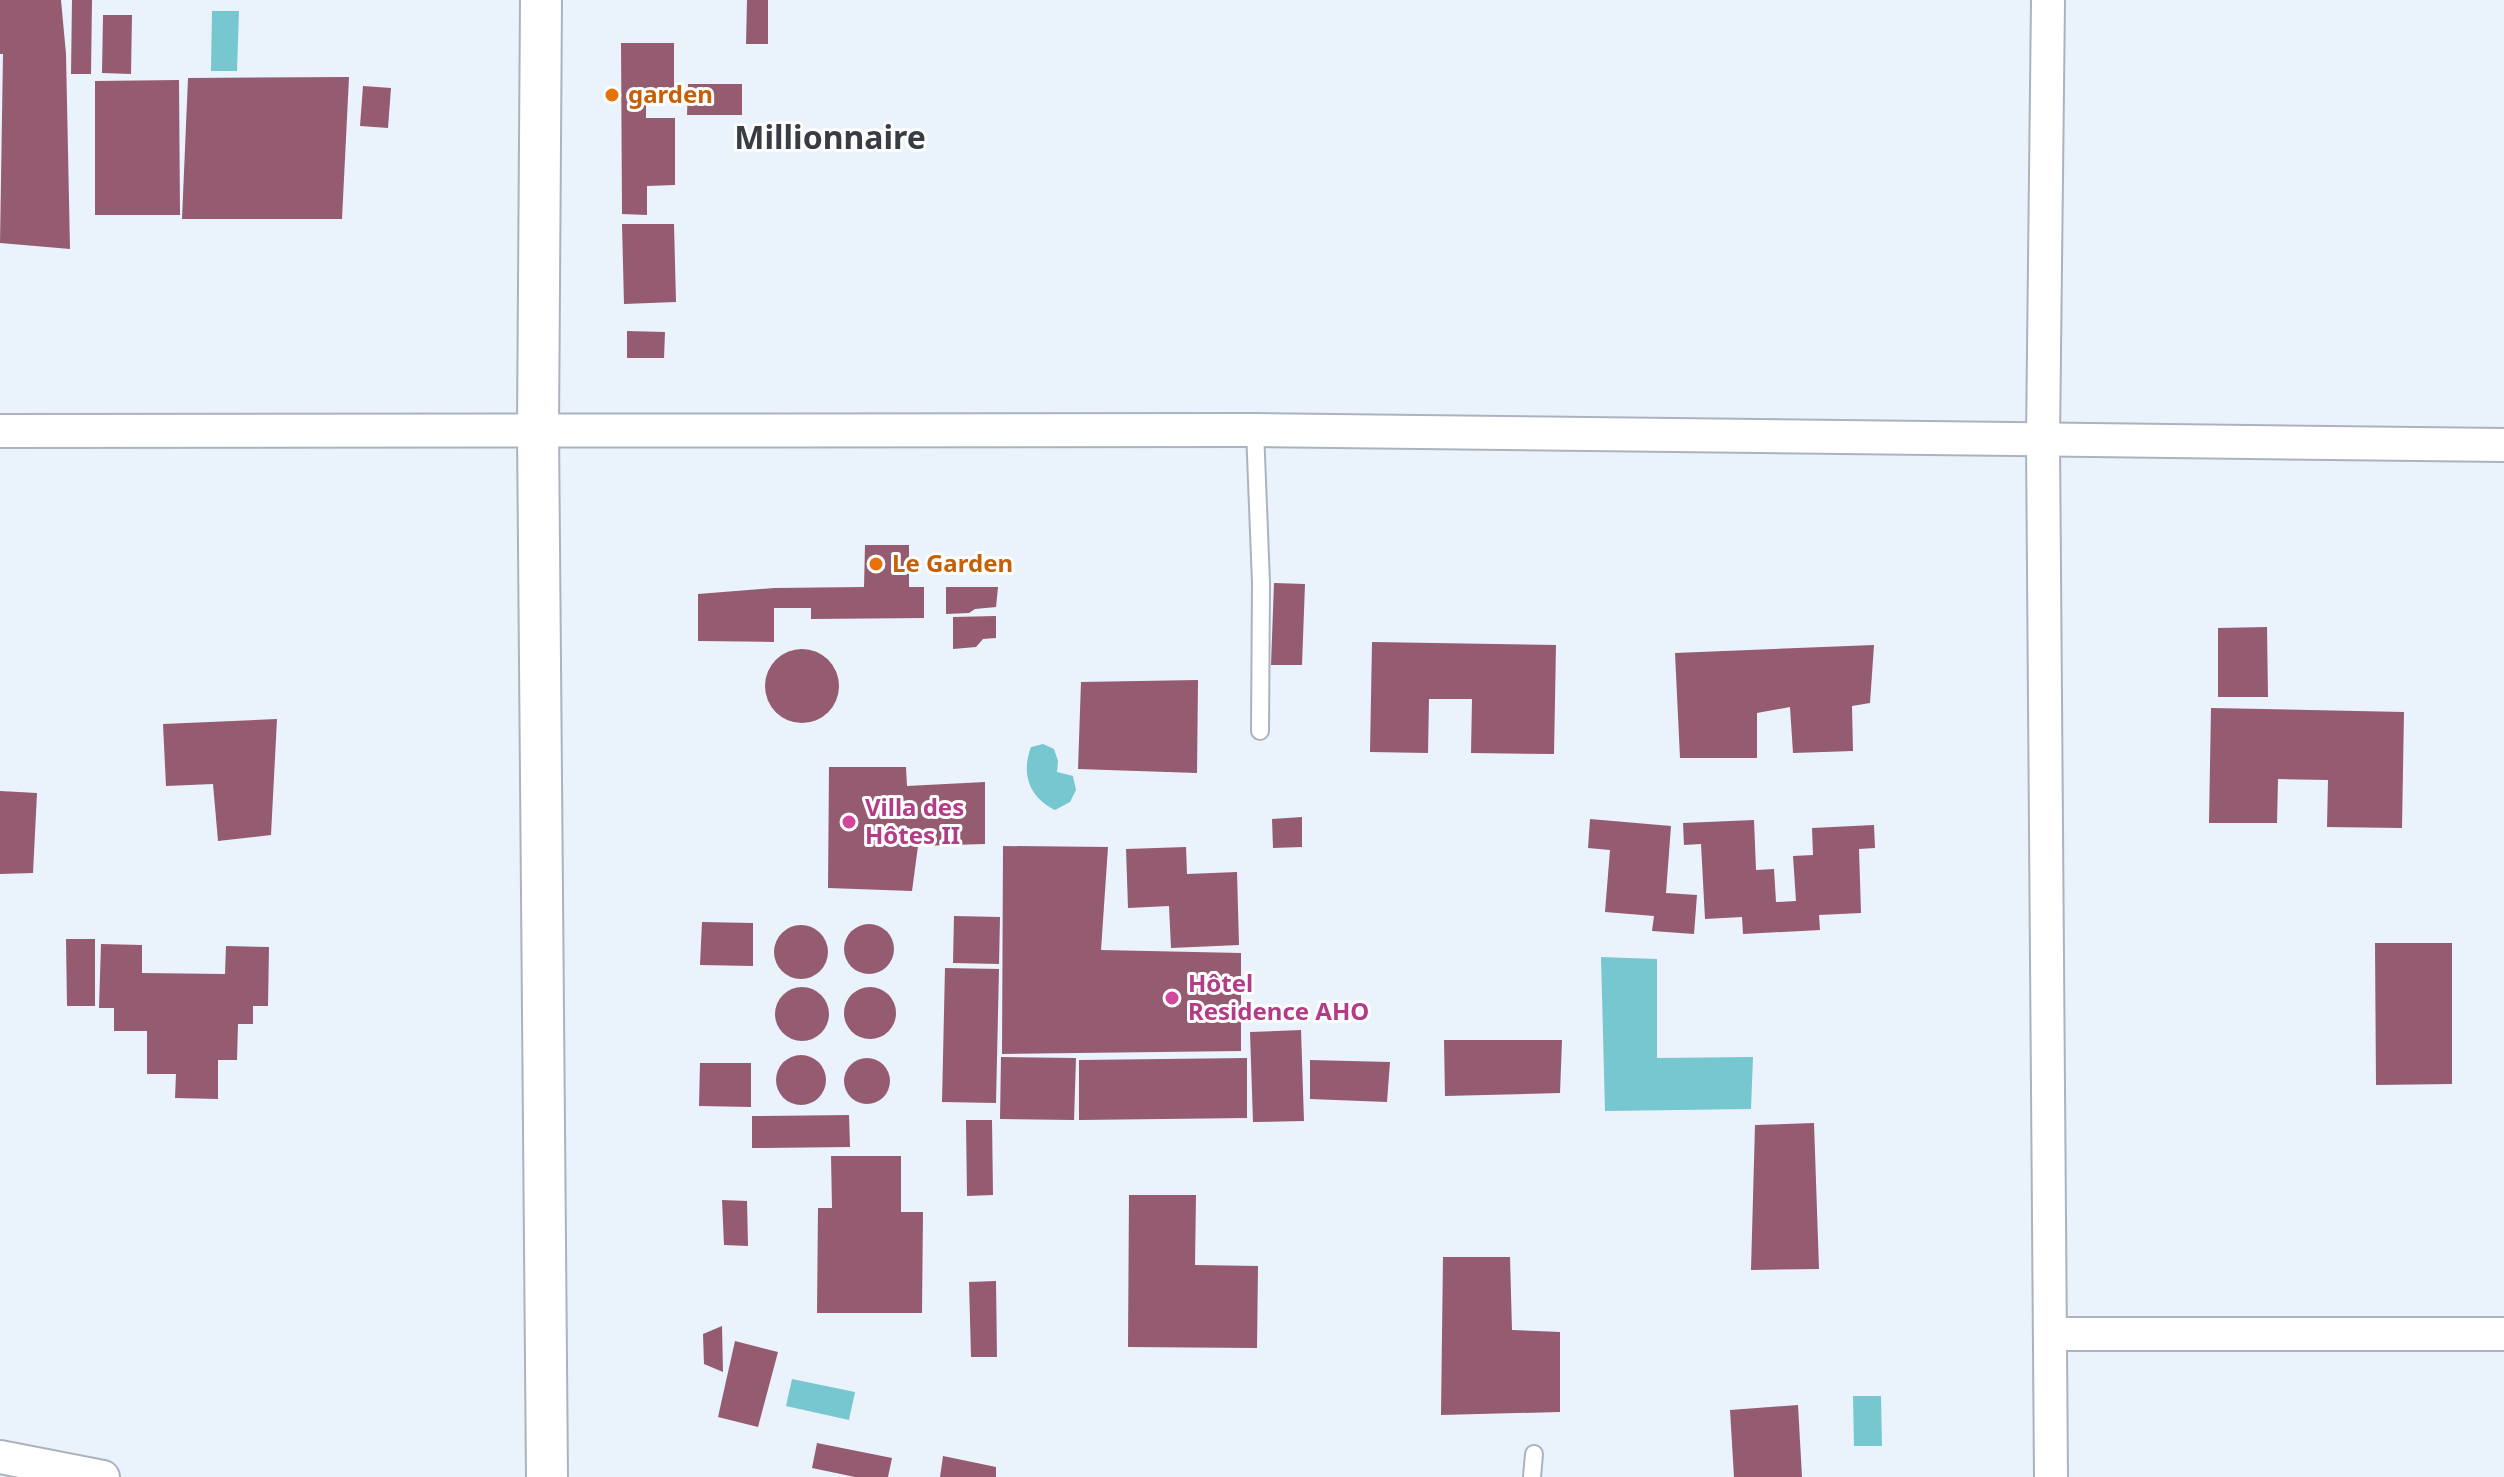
<svg xmlns="http://www.w3.org/2000/svg" width="2504" height="1477" font-family="'Noto Sans',sans-serif">
  <rect width="100%" height="100%" fill="#eaf2fc"/>
  <g fill="#76c7d0">
    <polygon points="212,11 239,11 237,71 211,71"/>
    <path d="M1043 744 1054 749 1058 761 1057 772 1073 776 1076 790 1070 802 1055 810C1029 797 1021 774 1031 747Z"/>
    <polygon points="1601,957 1657,959 1657,1058 1753,1057 1751,1109 1605,1111"/>
    <polygon points="792,1379 855,1392 849,1420 786,1406"/>
    <polygon points="1853,1396 1881,1396 1882,1446 1854,1446"/>
  </g>
  <g fill="#955b71">
    <polygon points="0,0 61,0 66,54 70,249 0,243 3,54 0,54"/>
    <polygon points="72,0 92,0 91,74 71,74"/>
    <polygon points="747,0 768,0 768,44 746,44"/>
    <polygon points="103,15 132,15 131,74 102,73"/>
    <polygon points="621,43 674,43 674,92 646,93 646,118 675,118 675,185 647,186 647,215 622,214"/>
    <polygon points="349,77 342,219 182,219 188,78"/>
    <polygon points="179,80 180,215 95,215 95,81"/>
    <polygon points="688,84 742,84 742,115 687,115"/>
    <polygon points="363,86 391,88 388,128 360,126"/>
    <polygon points="622,224 674,224 676,302 624,304"/>
    <polygon points="627,331 665,332 664,358 627,358"/>
    <polygon points="865,545 909,545 909,587 924,587 924,618 811,619 811,608 774,608 774,642 698,641 698,594 774,588 864,587"/>
    <polygon points="1274,583 1305,584 1302,665 1271,665"/>
    <polygon points="946,587 998,587 996,607 975,609 969,613 946,614"/>
    <polygon points="996,616 996,638 983,639 976,647 953,649 953,617"/>
    <polygon points="2267,627 2268,697 2218,697 2218,628"/>
    <polygon points="1372,642 1556,645 1554,754 1471,753 1472,699 1429,699 1428,753 1370,752"/>
    <polygon points="1874,645 1870,703 1852,706 1853,751 1793,753 1790,707 1757,713 1757,758 1680,758 1675,653"/>
    <circle cx="802" cy="686" r="37"/>
    <polygon points="1198,680 1197,773 1078,769 1081,682"/>
    <polygon points="2211,708 2404,712 2402,828 2327,827 2328,780 2278,779 2277,823 2209,823"/>
    <polygon points="277,719 271,835 218,841 213,784 166,786 163,724"/>
    <polygon points="829,767 906,767 907,786 985,782 985,844 918,846 912,891 828,888"/>
    <polygon points="0,791 37,793 33,873 0,874"/>
    <polygon points="1302,817 1302,847 1273,848 1272,819"/>
    <polygon points="1590,819 1671,826 1666,893 1697,895 1694,934 1652,931 1654,916 1605,912 1610,850 1588,848"/>
    <polygon points="1754,820 1756,870 1774,869 1776,902 1796,901 1793,856 1813,855 1812,828 1874,825 1875,848 1859,849 1861,913 1819,915 1820,930 1743,934 1742,917 1705,919 1701,844 1684,845 1683,823"/>
    <polygon points="1003,846 1108,847 1101,950 1241,953 1241,1051 1002,1054"/>
    <polygon points="1186,847 1187,874 1237,872 1239,945 1171,948 1169,906 1128,908 1126,849"/>
    <polygon points="954,916 1000,917 999,964 953,963"/>
    <polygon points="702,922 753,923 753,966 700,965"/>
    <circle cx="869" cy="949" r="25"/>
    <circle cx="801" cy="952" r="27"/>
    <polygon points="66,939 95,939 95,1006 67,1006"/>
    <polygon points="2375,943 2452,943 2452,1084 2376,1085"/>
    <polygon points="101,944 142,945 142,973 225,974 226,946 269,947 268,1006 253,1006 253,1024 238,1024 237,1060 218,1060 218,1099 175,1098 176,1074 147,1074 147,1031 114,1031 114,1008 99,1008"/>
    <polygon points="945,968 999,969 996,1103 942,1102"/>
    <circle cx="802" cy="1014" r="27"/>
    <circle cx="870" cy="1013" r="26"/>
    <polygon points="1301,1030 1304,1121 1253,1122 1250,1032"/>
    <polygon points="1444,1040 1562,1040 1560,1093 1445,1096"/>
    <circle cx="801" cy="1080" r="25"/>
    <polygon points="1001,1057 1076,1058 1074,1120 1000,1119"/>
    <circle cx="867" cy="1081" r="23"/>
    <polygon points="1247,1058 1247,1118 1079,1120 1079,1060"/>
    <polygon points="1310,1060 1390,1062 1387,1102 1310,1099"/>
    <polygon points="700,1063 751,1063 751,1107 699,1106"/>
    <polygon points="849,1115 850,1147 752,1148 752,1116"/>
    <polygon points="966,1120 992,1120 993,1195 967,1196"/>
    <polygon points="1814,1123 1819,1269 1751,1270 1755,1125"/>
    <polygon points="831,1156 901,1156 901,1212 923,1212 922,1313 817,1313 818,1208 832,1208"/>
    <polygon points="1129,1195 1196,1195 1195,1265 1258,1266 1257,1348 1128,1347"/>
    <polygon points="722,1200 747,1201 748,1246 724,1245"/>
    <polygon points="1443,1257 1510,1257 1512,1330 1560,1332 1560,1412 1441,1415"/>
    <polygon points="996,1281 997,1357 971,1357 969,1282"/>
    <polygon points="722,1326 723,1372 704,1364 703,1334"/>
    <polygon points="735,1341 778,1352 758,1427 718,1417"/>
    <polygon points="1798,1405 1802,1477 1734,1477 1730,1410"/>
    <polygon points="817,1443 892,1458 888,1477 855,1477 812,1468"/>
    <polygon points="943,1456 996,1467 996,1477 940,1477"/>
  </g>
  <g fill="none" stroke-linecap="round" stroke-linejoin="round">
    <defs>
      <g id="service">
        <polyline points="1255,430 1261,583 1260,731"/>
        <polyline points="1532,1477 1534,1454"/>
      </g>
      <g id="minor">
        <polyline points="2048,0 2043,440 2051,1477"/>
        <polyline points="0,431 1255,430 2504,445"/>
        <polyline points="2052,1334 2504,1334"/>
        <polyline points="0,1457 103,1477"/>
      </g>
      <polyline id="tertiary" points="541,0 538,429 547,1477"/>
    </defs>
    <use href="#service" stroke="#acb3bd" stroke-width="20"/>
    <use href="#minor" stroke="#acb3bd" stroke-width="36"/>
    <use href="#tertiary" stroke="#acb3bd" stroke-width="44"/>
    <use href="#service" stroke="#fff" stroke-width="16"/>
    <use href="#minor" stroke="#fff" stroke-width="32"/>
    <use href="#tertiary" stroke="#fff" stroke-width="40"/>
  </g>
  <g fill="#e8710a" stroke="#fefefe" stroke-width="3">
    <circle cx="612" cy="95" r="8"/>
    <circle cx="876" cy="564" r="8"/>
  </g>
  <g fill="#d1479c" stroke="#fefefe" stroke-width="3">
    <circle cx="849" cy="822" r="8"/>
    <circle cx="1172" cy="998" r="8"/>
  </g>
  <g text-anchor="middle" stroke-width="6" stroke-linejoin="round" paint-order="stroke">
    <g font-size="24" font-weight="bold" fill="#c56008" stroke="#fefefe" text-anchor="start">
      <text x="628" y="103">garden</text>
      <text x="892" y="572">Le Garden</text>
    </g>
    <g font-size="24" font-weight="bold" fill="#b23c85" stroke="#fefefe" text-anchor="start">
      <text x="865" y="816">Villa des<tspan x="865" dy="28">Hôtes II</tspan></text>
      <text x="1188" y="992">Hôtel<tspan x="1188" dy="28">Residence AHO</tspan></text>
    </g>
    <g font-size="32" font-weight="bold" fill="#373c45" stroke="#fefefe">
      <text x="830" y="149">Millionnaire</text>
    </g>
  </g>
</svg>
